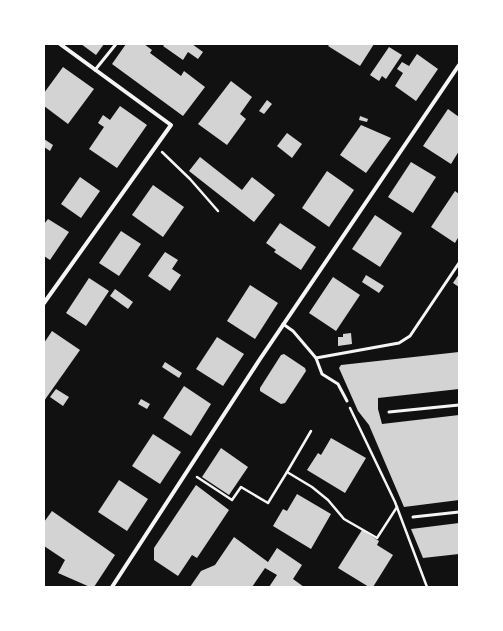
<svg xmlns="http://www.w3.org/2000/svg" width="503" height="631" font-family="'Open Sans',sans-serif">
  <rect width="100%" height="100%" fill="#111"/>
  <g fill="#d3d3d3">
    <polygon points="81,44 104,44 96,55"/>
    <polygon points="126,44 144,44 152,50 150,53 181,76 184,71 205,87 183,116 112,64"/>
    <polygon points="165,44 192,44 203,52 198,59 188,52 183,60 163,46"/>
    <polygon points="330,44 374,44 360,66 328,46"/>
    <polygon points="389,47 402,55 386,79 382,76 379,81 370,75"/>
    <polygon points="417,54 438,69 416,101 395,86 403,73 397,69 402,62 409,66"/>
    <polygon points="63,67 94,89 68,124 44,106 44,93"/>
    <polygon points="231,81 252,97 240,114 246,119 227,145 198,124"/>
    <polygon points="267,100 272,104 264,114 259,111"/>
    <polygon points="120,106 147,125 117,168 89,149 104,127 98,123 103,115 110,120"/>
    <polygon points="448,109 459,117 459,151 451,164 423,146"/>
    <polygon points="360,116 368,119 367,122 359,120"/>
    <polygon points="361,125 391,138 366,173 340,155"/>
    <polygon points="287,133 302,144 292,158 277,146"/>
    <polygon points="44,139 53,145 50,151 44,147"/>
    <polygon points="200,157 242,190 252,177 275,195 254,222 189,171"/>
    <polygon points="411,162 436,177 413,213 388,197"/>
    <polygon points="327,171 354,190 329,227 302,208"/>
    <polygon points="80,177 100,191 81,218 61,204"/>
    <polygon points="153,185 184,207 163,237 132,215"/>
    <polygon points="455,191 459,194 459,236 455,243 431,227"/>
    <polygon points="375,215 402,233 380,267 352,249"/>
    <polygon points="48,219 69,232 50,260 44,256 44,224"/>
    <polygon points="280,223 316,247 301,270 274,252 276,250 266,243"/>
    <polygon points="121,231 141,244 119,276 99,263"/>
    <polygon points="165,252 178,260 172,269 181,275 170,291 148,276"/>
    <polygon points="459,274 459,287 453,283"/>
    <polygon points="366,275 384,286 379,293 362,282"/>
    <polygon points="333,277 360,295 336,331 309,313"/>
    <polygon points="89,278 109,291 86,326 66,313"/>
    <polygon points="250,285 278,303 255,339 227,321"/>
    <polygon points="115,289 133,302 128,309 110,296"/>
    <polygon points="52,331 80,350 44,401 44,343"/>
    <polygon points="351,333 352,344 338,346 338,337 343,337 343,334"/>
    <polygon points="217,337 244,354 223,386 196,369"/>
    <polygon points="459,352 459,389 378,398 378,409 382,424 459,415 459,500 404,507 369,425 358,411 339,368 341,365"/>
    <polygon points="284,354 305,368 306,371 285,403 281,404 260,391 260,388 281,355"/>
    <polygon points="165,362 182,373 179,378 162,367"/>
    <polygon points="184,386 211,404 191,436 163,418"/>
    <polygon points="56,389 69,397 63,406 50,397"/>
    <polygon points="141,399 150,404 147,409 138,404"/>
    <polygon points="153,434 181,452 160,484 132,466"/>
    <polygon points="331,438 366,458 345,493 307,470 318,453 321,455"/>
    <polygon points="221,448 248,467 229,495 202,477"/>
    <polygon points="119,480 148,499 127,531 98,512"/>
    <polygon points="196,485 229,510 197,558 192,555 178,576 154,560 154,548"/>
    <polygon points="297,494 331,514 311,549 273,526 283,509 287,511"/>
    <polygon points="52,511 115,555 94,587 90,587 58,573 65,560 44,546 44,522"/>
    <polygon points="459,523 459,554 423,558 411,529"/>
    <polygon points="362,530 379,541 377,545 393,555 373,587 369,587 338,568"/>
    <polygon points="234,537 268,562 277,548 302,565 293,579 304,587 269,587 277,575 265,568 252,587 190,587 201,571 215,565"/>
  </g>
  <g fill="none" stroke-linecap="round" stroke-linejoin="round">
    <g stroke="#f5f5f5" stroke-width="2.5">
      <polyline points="162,152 190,179 218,211"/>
      <polyline points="350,408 395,502 427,587"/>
      <polyline points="287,472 311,431"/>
      <polyline points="197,477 232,500 241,487 268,503 287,472 312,487 328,500 344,519 377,538 397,507"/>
    </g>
    <g stroke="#f5f5f5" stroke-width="3">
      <polyline points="95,70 116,44"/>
      <polyline points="283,324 293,331 316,358 322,374 338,384 347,401"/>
      <polyline points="316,358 399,343 410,336 459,263"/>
      <polyline points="389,412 459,405"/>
      <polyline points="413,517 459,512"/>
    </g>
    <g stroke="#f5f5f5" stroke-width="4">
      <polyline points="44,303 171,125 60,44"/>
      <polyline points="112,587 260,359 459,65"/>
    </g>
  </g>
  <rect width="503" height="631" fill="none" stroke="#ffffff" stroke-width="90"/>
</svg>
